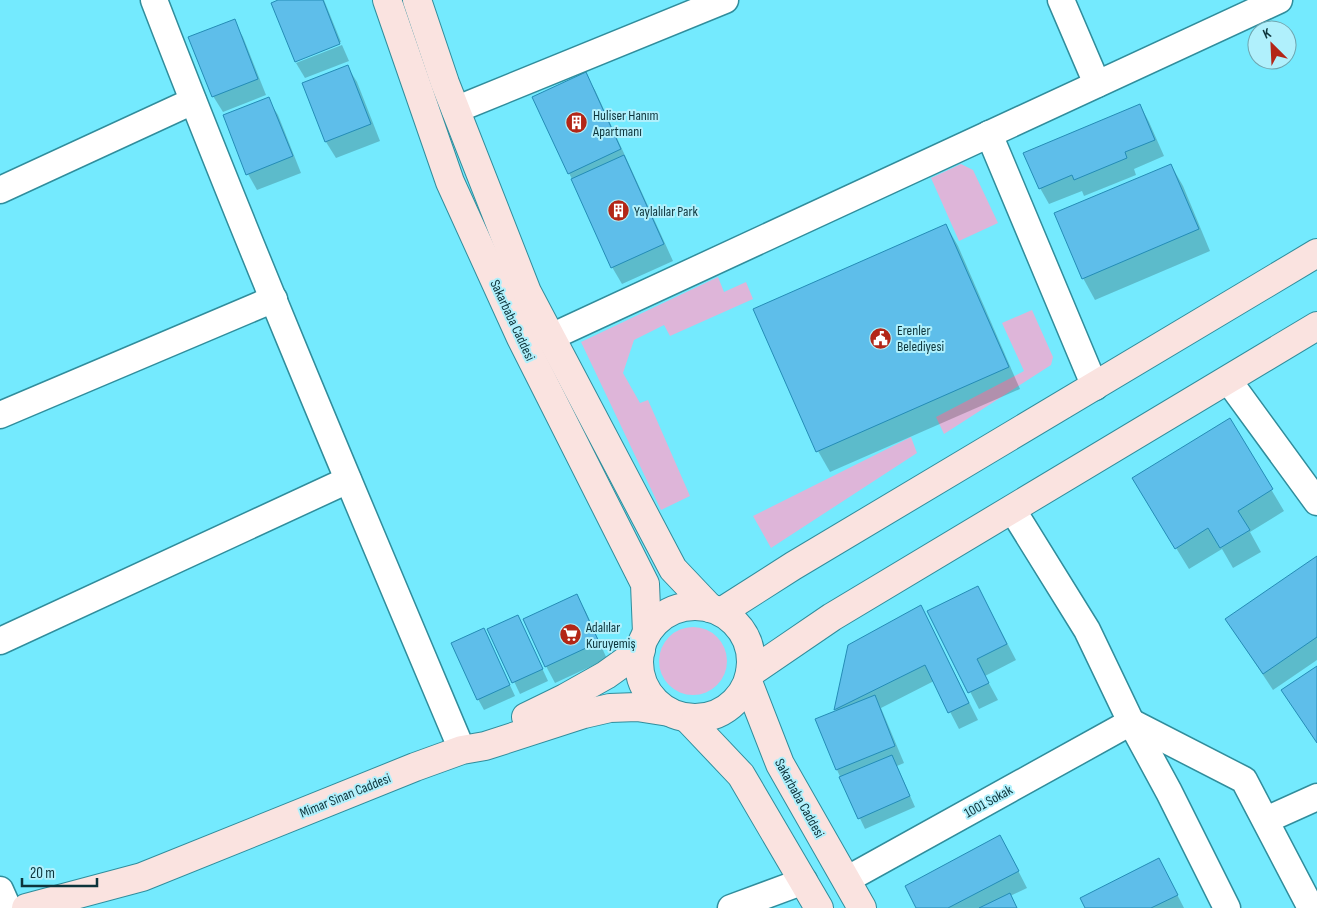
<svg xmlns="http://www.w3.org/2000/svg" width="1317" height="908" font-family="'Sofia Sans Condensed',sans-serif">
  <rect width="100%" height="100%" fill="#74eafe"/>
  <g fill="#deb5d9">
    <polygon points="961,164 973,170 998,223 959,241 931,178"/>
    <polygon points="718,277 724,292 746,282 753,299 670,336 664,325 634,340 623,373 640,403 648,400 690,496 661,510 581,342"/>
    <polygon points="1032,310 1053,357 1051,365 944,434 936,417 1024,371 1002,323"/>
    <polygon points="911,437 917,453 771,548 753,516"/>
    <circle cx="693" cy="661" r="34"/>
  </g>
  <g fill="#0003">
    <polygon points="281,0 324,0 341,42 296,60 296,62 272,3"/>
    <polygon points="234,21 243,37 266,95 223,112 213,96"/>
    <polygon points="342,45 349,61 305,78 296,63"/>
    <polygon points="347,66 357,82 380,141 336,158 326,142 304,83"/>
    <polygon points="585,74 595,90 633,173 673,261 622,284 612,267 576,187 569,173"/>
    <polygon points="268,99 278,115 301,173 257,190 248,174"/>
    <polygon points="1140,105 1149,122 1164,156 1134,169 1136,175 1084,196 1082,191 1049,204 1040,188"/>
    <polygon points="1171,165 1183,186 1210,251 1095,300 1083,278"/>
    <polygon points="946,225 958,246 1020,389 830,472 818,451"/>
    <polygon points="1230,420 1284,511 1250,532 1261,552 1233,568 1222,549 1189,569 1146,499"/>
    <polygon points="1317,557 1317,660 1273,690 1226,619"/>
    <polygon points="978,587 1016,660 985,676 998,700 979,709 929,612"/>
    <polygon points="577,596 586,612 607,659 555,683 546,666"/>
    <polygon points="921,606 978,720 959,729 934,681 881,708 904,763 897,766 915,807 865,829 837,770 816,720 837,712 836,709 849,646"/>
    <polygon points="523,627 548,681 520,694 489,629"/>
    <polygon points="489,640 515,696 484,710 478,699"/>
    <polygon points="1009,853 1027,888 1010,896 1017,908 918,908"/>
    <polygon points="1159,859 1184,908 1086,908"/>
  </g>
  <g fill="#5ebeea" stroke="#248cb6">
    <polygon points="278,0 323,0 340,44 295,62 271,3"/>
    <polygon points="235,19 258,79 212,97 188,37"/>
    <polygon points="348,65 371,124 325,142 302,83"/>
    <polygon points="586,72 621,149 568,174 532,97"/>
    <polygon points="269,97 293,156 246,175 223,115"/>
    <polygon points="1140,104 1155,140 1125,152 1127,158 1074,180 1072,175 1039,189 1023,153"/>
    <polygon points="624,155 664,244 611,268 571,179"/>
    <polygon points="1171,164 1199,229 1082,279 1054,213"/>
    <polygon points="946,224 1009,367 816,452 753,309"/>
    <polygon points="1230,418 1273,489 1238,511 1250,530 1220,548 1208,528 1175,549 1132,478"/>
    <polygon points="1317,556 1317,637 1263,674 1225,619"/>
    <polygon points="978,586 1007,644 977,659 989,683 968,693 927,611"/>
    <polygon points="577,594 599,642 545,667 523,619"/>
    <polygon points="921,605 969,703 948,713 925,665 834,710 848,645"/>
    <polygon points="518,615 543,669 512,683 487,629"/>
    <polygon points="484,628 510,685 477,700 451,643"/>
    <polygon points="1317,666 1317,743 1281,690"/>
    <polygon points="875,695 895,746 836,770 815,719"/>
    <polygon points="892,755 910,796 858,819 839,777"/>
    <polygon points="1000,835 1019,871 948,908 916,908 905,886"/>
    <polygon points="1159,858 1178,895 1151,908 1085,908 1080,898"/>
    <polygon points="1010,893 1017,908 979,908"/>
  </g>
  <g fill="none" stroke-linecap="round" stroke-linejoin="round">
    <defs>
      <g id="street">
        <path d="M154 0C251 252 357 501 462 750"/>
        <polyline points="1061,0 1097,84"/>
        <polyline points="455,110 725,0"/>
        <polyline points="989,134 1095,387"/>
        <polyline points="0,190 193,101"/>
        <polyline points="551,337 1279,0"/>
        <polyline points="1228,380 1317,502"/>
        <polyline points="0,415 274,299"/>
        <polyline points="1012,509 1087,630 1131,722 1169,792 1227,908"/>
        <polyline points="0,641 348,480"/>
        <polyline points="1131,722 1244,780 1311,908"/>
        <polyline points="1266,820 1317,797"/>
        <polyline points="846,880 1131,722"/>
        <polyline points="0,890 8,908"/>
        <polyline points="731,908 804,881"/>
      </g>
      <g id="secondary">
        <polyline points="387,0 450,182 521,338 645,584 647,633"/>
        <polyline points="417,0 445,83 527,292 673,569 710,608"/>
        <circle cx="695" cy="662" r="56"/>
        <polyline points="721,612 793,566 1317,253"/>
        <polyline points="750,673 832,617 1317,326"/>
        <polyline points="748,682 780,764 862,908"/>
        <polyline points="526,717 565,698 606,675 641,650"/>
        <polyline points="687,718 741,775 819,908"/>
        <polyline points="26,908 142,877 415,767 462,750 485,746 584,714 610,708 637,707 669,712"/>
      </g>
    </defs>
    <use href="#street" stroke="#308d9c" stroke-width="29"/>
    <use href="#secondary" stroke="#308d9c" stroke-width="30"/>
    <use href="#street" stroke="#fff" stroke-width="26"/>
    <use href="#secondary" stroke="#fae3e0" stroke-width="28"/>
  </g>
  <defs>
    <symbol id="building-disc" viewBox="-11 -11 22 22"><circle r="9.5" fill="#b32617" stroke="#b0f0fc"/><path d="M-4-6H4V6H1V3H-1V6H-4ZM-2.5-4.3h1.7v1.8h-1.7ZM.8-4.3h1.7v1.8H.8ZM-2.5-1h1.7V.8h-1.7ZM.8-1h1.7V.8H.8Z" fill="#fff"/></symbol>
    <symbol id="civic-disc" viewBox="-11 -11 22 22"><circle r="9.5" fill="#b32617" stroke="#b0f0fc"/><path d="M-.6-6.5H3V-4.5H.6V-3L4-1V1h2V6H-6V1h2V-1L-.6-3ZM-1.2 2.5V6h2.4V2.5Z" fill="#fff"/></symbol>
    <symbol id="supermarket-disc" viewBox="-11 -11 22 22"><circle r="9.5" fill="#b32617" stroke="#b0f0fc"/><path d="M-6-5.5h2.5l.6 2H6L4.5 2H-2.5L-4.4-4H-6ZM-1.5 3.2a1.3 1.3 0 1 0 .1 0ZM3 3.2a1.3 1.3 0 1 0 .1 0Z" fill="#fff"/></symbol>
  </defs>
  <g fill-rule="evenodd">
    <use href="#building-disc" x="564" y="110" width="25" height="25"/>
    <use href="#building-disc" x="606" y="198" width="25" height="25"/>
    <use href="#civic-disc" x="868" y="326" width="25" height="25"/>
    <use href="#supermarket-disc" x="558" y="622" width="25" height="25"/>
  </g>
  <g text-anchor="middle" stroke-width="4" stroke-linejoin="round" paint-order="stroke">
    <g font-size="14" fill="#0d343b" stroke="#b0f0fc" text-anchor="start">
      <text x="593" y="120">Huliser Hanım<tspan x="593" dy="16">Apartmanı</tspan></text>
      <text x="634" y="216">Yaylalılar Park</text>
      <text x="897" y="335">Erenler<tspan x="897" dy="16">Belediyesi</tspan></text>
      <text x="586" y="632">Adalılar<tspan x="586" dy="16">Kuruyemiş</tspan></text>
    </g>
    <g font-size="14" fill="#0d343b" stroke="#b0f0fc">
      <text transform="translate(513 320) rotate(65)" y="5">Sakarbaba Caddesi</text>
      <text transform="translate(345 795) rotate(-22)" y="5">Mimar Sinan Caddesi</text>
      <text transform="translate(800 798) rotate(61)" y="5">Sakarbaba Caddesi</text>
      <text transform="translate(988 801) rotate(-29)" y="5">1001 Sokak</text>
    </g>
  </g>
  <g transform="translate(1272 45) rotate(336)"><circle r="24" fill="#b0f0fc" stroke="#6fa5af"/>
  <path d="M0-4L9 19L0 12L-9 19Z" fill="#b32617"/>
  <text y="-8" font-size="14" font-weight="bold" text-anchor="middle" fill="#0d343b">K</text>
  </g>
  <path d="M22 878v8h75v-8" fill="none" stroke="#0d343b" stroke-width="2.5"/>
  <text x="30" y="878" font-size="15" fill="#0d343b" stroke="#b0f0fc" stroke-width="4" paint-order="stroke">20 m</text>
</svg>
